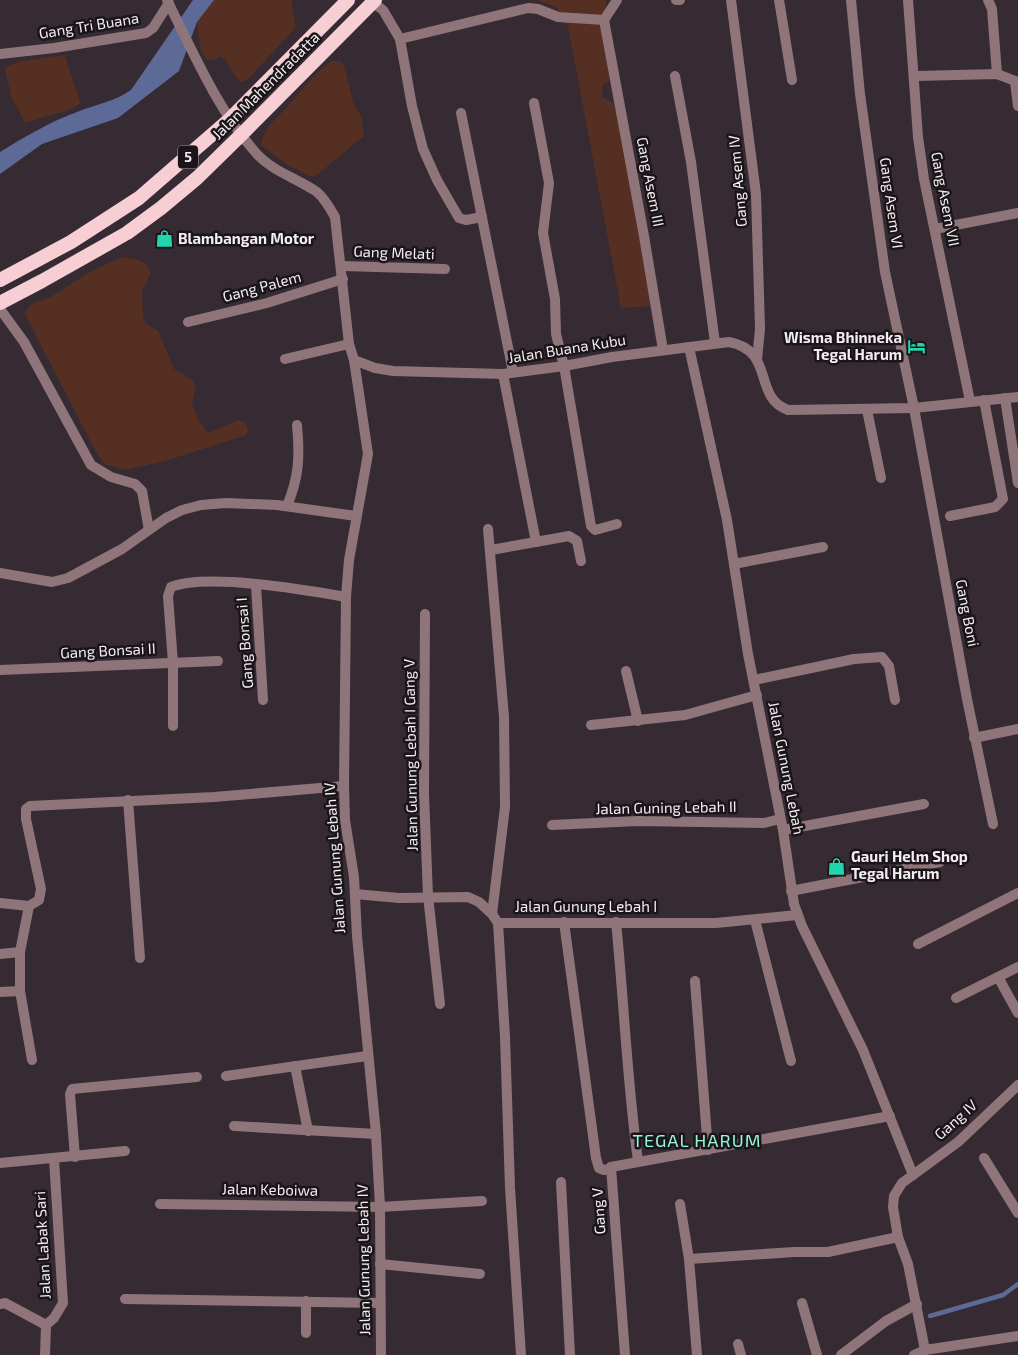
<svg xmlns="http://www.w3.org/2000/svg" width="1018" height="1355" font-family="'Exo 2',sans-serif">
  <rect width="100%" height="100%" fill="#362b33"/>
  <g fill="#553022">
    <path d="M214 0H291L296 27 248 79 242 82C231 75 230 61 220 56L214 60H207L200 48 197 22Z"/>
    <polygon points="537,0 606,0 609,82 603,84 602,97 615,104 652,306 621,308 568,26 556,7"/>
    <polygon points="65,55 80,103 74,108 25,123 11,96 5,68 18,62"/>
    <path d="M332 61H340L344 65 354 105 361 116 364 136 318 174 312 177 286 164 261 145C265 125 277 119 289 105 303 88 314 73 332 61Z"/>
    <path d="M121 257C135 259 146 259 151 273L142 291 143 318 146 324 158 331 174 369 192 380 196 385 192 404 197 417 208 433 239 420 245 423 248 429 246 435 165 461 125 470 105 464 96 452 25 314 28 307 34 303 51 297 88 273Z"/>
  </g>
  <path fill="#5d6a97" d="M193 0H214L197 22 179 71 118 118 42 144 0 174V152C24 137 50 122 77 112 96 104 114 102 131 90Z"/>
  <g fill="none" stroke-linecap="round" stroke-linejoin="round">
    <polyline stroke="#5d6a97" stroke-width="4.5" points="930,1316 1003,1295 1018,1284"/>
    <g stroke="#8f7579" stroke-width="10">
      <polyline points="676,0 680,0"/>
      <polyline points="731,0 756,194 760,329 757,360"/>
      <polyline points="779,0 792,80"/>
      <polyline points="851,0 860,94 885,272 914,408 967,699 993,824"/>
      <polyline points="908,0 918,137 924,179 970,401"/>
      <polyline points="988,0 992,9 997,74"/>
      <polyline points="373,3 383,10 400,39 412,106 423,149 437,180 459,218 466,220 482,217"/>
      <polyline points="604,20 644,236 663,350"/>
      <polyline points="400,39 528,8 538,9 558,17 604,20 617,0"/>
      <polyline points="0,54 54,48 146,33 153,28 169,3"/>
      <polyline points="675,76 691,162 715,343"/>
      <polyline points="916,76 997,74 1018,82"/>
      <polyline points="1015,82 1018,106"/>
      <polyline points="534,103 549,183 543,233 555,299 556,334 564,366 591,526 595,530 617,524"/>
      <polyline points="461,113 513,372"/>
      <polyline points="935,229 1018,213"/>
      <polyline points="342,266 445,269"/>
      <polyline points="0,309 24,342 91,465 111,477 135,484 142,491 149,530"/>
      <polyline points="188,322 267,303 343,279"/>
      <polyline points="689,347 727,520 748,654 783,830 794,904 802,926 863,1050 913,1175"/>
      <polyline points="285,359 349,344"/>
      <polyline points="354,360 368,454 349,560 346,597 344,786 345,820 354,877 357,936 376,1134 380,1207 381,1355"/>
      <polyline points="503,374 536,542"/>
      <polyline points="1005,398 1018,483"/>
      <polyline points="867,410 881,478"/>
      <path d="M287 506C299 477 300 457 297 425"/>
      <polyline points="950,516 995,507 1003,499 984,400"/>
      <polyline points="488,529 504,717 505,807 492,914"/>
      <polyline points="491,550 569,536 577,541 581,561"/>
      <polyline points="734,564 823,547"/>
      <polyline points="0,573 52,582 68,578 122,549 166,518 182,510 201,505 226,503 277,505 356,516"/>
      <polyline points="256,585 263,700"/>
      <polyline points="425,614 424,794 428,896 440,1004"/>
      <polyline points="0,670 218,661"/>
      <polyline points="626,671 638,721"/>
      <polyline points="754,680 854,659 882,657 889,666 895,700"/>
      <polyline points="591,725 685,715 757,695"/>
      <path d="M173 726V663L168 596 171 587C206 573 307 590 346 597"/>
      <polyline points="974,738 1018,729"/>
      <polyline points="128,800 140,958"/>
      <polyline points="552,825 638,821 764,823 780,819"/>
      <polyline points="783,830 924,804"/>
      <polyline points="791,891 940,862"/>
      <polyline points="355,894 399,898 468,897 479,902 492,914 498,923 505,1037 510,1188 521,1355"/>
      <polyline points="0,903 29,906"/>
      <polyline points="755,920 791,1061"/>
      <polyline points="564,922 596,1158 599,1168 604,1170 610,1169"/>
      <path d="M616 922C624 1001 627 1082 638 1161"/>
      <polyline points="498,923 716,923 797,915"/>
      <polyline points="918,944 1018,893"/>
      <polyline points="0,954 20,952"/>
      <polyline points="998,977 1018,1013"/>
      <polyline points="695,981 708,1150"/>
      <polyline points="0,992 20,991"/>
      <polyline points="956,998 1018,967"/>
      <polyline points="32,1060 20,991 20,952 29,906 39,900 41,889 26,819 26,809 30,806 214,797 344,786"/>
      <polyline points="295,1066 308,1131"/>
      <polyline points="226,1076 367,1056"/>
      <polyline points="234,1126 376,1134"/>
      <polyline points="75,1157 70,1094 72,1089 197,1077"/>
      <polyline points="984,1158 1018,1213"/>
      <polyline points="0,1163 125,1151"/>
      <polyline points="561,1182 570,1355"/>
      <polyline points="160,1204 380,1207 482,1201"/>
      <polyline points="680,1204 689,1259 697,1355"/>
      <polyline points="689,1259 794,1252 828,1252 898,1237"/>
      <polyline points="380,1264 480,1274"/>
      <polyline points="125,1299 379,1303"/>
      <polyline points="802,1303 817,1355"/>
      <polyline points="0,1304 5,1303 46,1325"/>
      <polyline points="46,1325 54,1318 63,1303 54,1159"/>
      <polyline points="306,1333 306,1301"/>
      <polyline points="738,1344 741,1355"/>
      <polyline points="925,1350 908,1264 898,1237 893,1207 894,1196 902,1183 958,1142 1018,1085"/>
      <polyline points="45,1355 46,1325"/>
      <polyline points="625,1355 611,1167 890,1116"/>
      <polyline points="841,1355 886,1321 917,1304"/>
      <polyline points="914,1355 925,1350 1018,1336"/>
    </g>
    <path stroke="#8f7579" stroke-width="10" d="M167 0C193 52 217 109 256 153 273 172 297 178 317 192 325 199 330 208 335 217L349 344 354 360 375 368 393 371 503 374 564 366 612 357 729 342C776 351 752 397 788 410L914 408 1018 397"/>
    <g stroke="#f6ced4" stroke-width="14">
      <polyline points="0,280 71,242 139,198 230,119 348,0"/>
      <polyline points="0,303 42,281 127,233 161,208 197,178 241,135 375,0"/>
    </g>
  </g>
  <defs>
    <symbol id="shop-bare" viewBox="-9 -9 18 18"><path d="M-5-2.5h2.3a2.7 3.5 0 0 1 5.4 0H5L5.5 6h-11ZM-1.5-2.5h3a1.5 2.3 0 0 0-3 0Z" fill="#23d5af" stroke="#1a1519" stroke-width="2.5" paint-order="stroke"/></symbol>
    <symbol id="hotel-bare" viewBox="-9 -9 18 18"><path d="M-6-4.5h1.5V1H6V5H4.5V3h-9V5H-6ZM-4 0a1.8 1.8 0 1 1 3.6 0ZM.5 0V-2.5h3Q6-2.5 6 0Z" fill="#23d5af" stroke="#1a1519" stroke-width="2.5" paint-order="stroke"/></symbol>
  </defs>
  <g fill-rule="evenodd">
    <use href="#shop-bare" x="152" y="226" width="25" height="25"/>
    <use href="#hotel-bare" x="904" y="334" width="25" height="25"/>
    <use href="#shop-bare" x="824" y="854" width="25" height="25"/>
  </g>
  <g text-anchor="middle" stroke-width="5" stroke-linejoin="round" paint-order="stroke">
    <rect fill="#1a1519" stroke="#b2acb0" stroke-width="1" x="178" y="145.5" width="20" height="23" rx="4"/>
    <g font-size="14" font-weight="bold" fill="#f3ecf1">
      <text x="188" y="162">5</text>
    </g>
    <g font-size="15" fill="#f3ecf1" stroke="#1a1519">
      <text transform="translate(89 26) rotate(-9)" y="5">Gang Tri Buana</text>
      <text transform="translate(266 86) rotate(-45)" y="5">Jalan Mahendradatta</text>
      <text transform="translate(738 181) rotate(-95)" y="5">Gang Asem IV</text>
      <text transform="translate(650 182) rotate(79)" y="5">Gang Asem III</text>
      <text transform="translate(945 199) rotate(79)" y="5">Gang Asem VII</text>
      <text transform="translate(891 203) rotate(82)" y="5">Gang Asem VI</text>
      <text transform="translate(394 253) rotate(2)" y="5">Gang Melati</text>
      <text transform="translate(262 287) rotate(-15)" y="5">Gang Palem</text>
      <text transform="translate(567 349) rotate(-9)" y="5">Jalan Buana Kubu</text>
      <text transform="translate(967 613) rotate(79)" y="5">Gang Boni</text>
      <text transform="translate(245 643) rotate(-94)" y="5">Gang Bonsai I</text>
      <text transform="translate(108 651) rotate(-3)" y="5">Gang Bonsai II</text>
      <text transform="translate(411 755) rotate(-91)" y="5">Jalan Gunung Lebah I Gang V</text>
      <text transform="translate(786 768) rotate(79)" y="5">Jalan Gunung Lebah</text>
      <text transform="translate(666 808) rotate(-1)" y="5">Jalan Guning Lebah II</text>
      <text transform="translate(335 858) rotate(-94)" y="5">Jalan Gunung Lebah IV</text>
      <text x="586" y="912">Jalan Gunung Lebah I</text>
      <text transform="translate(956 1120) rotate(-42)" y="5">Gang IV</text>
      <text transform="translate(270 1190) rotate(1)" y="5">Jalan Keboiwa</text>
      <text transform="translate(599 1211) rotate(-94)" y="5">Gang V</text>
      <text transform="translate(43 1245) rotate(-93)" y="5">Jalan Labak Sari</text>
      <text transform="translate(364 1260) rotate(-91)" y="5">Jalan Gunung Lebah IV</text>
    </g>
    <g font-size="15" font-weight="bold" fill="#f3ecf1" stroke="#1a1519" text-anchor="start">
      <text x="178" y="244">Blambangan Motor</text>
      <text x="902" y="343" text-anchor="end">Wisma Bhinneka<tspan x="902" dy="17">Tegal Harum</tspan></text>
      <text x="851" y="862">Gauri Helm Shop<tspan x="851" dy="17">Tegal Harum</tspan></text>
    </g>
    <g font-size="18" letter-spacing="1" fill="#95f5d9" stroke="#1a1519">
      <text x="697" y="1147">TEGAL HARUM</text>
    </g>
  </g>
</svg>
